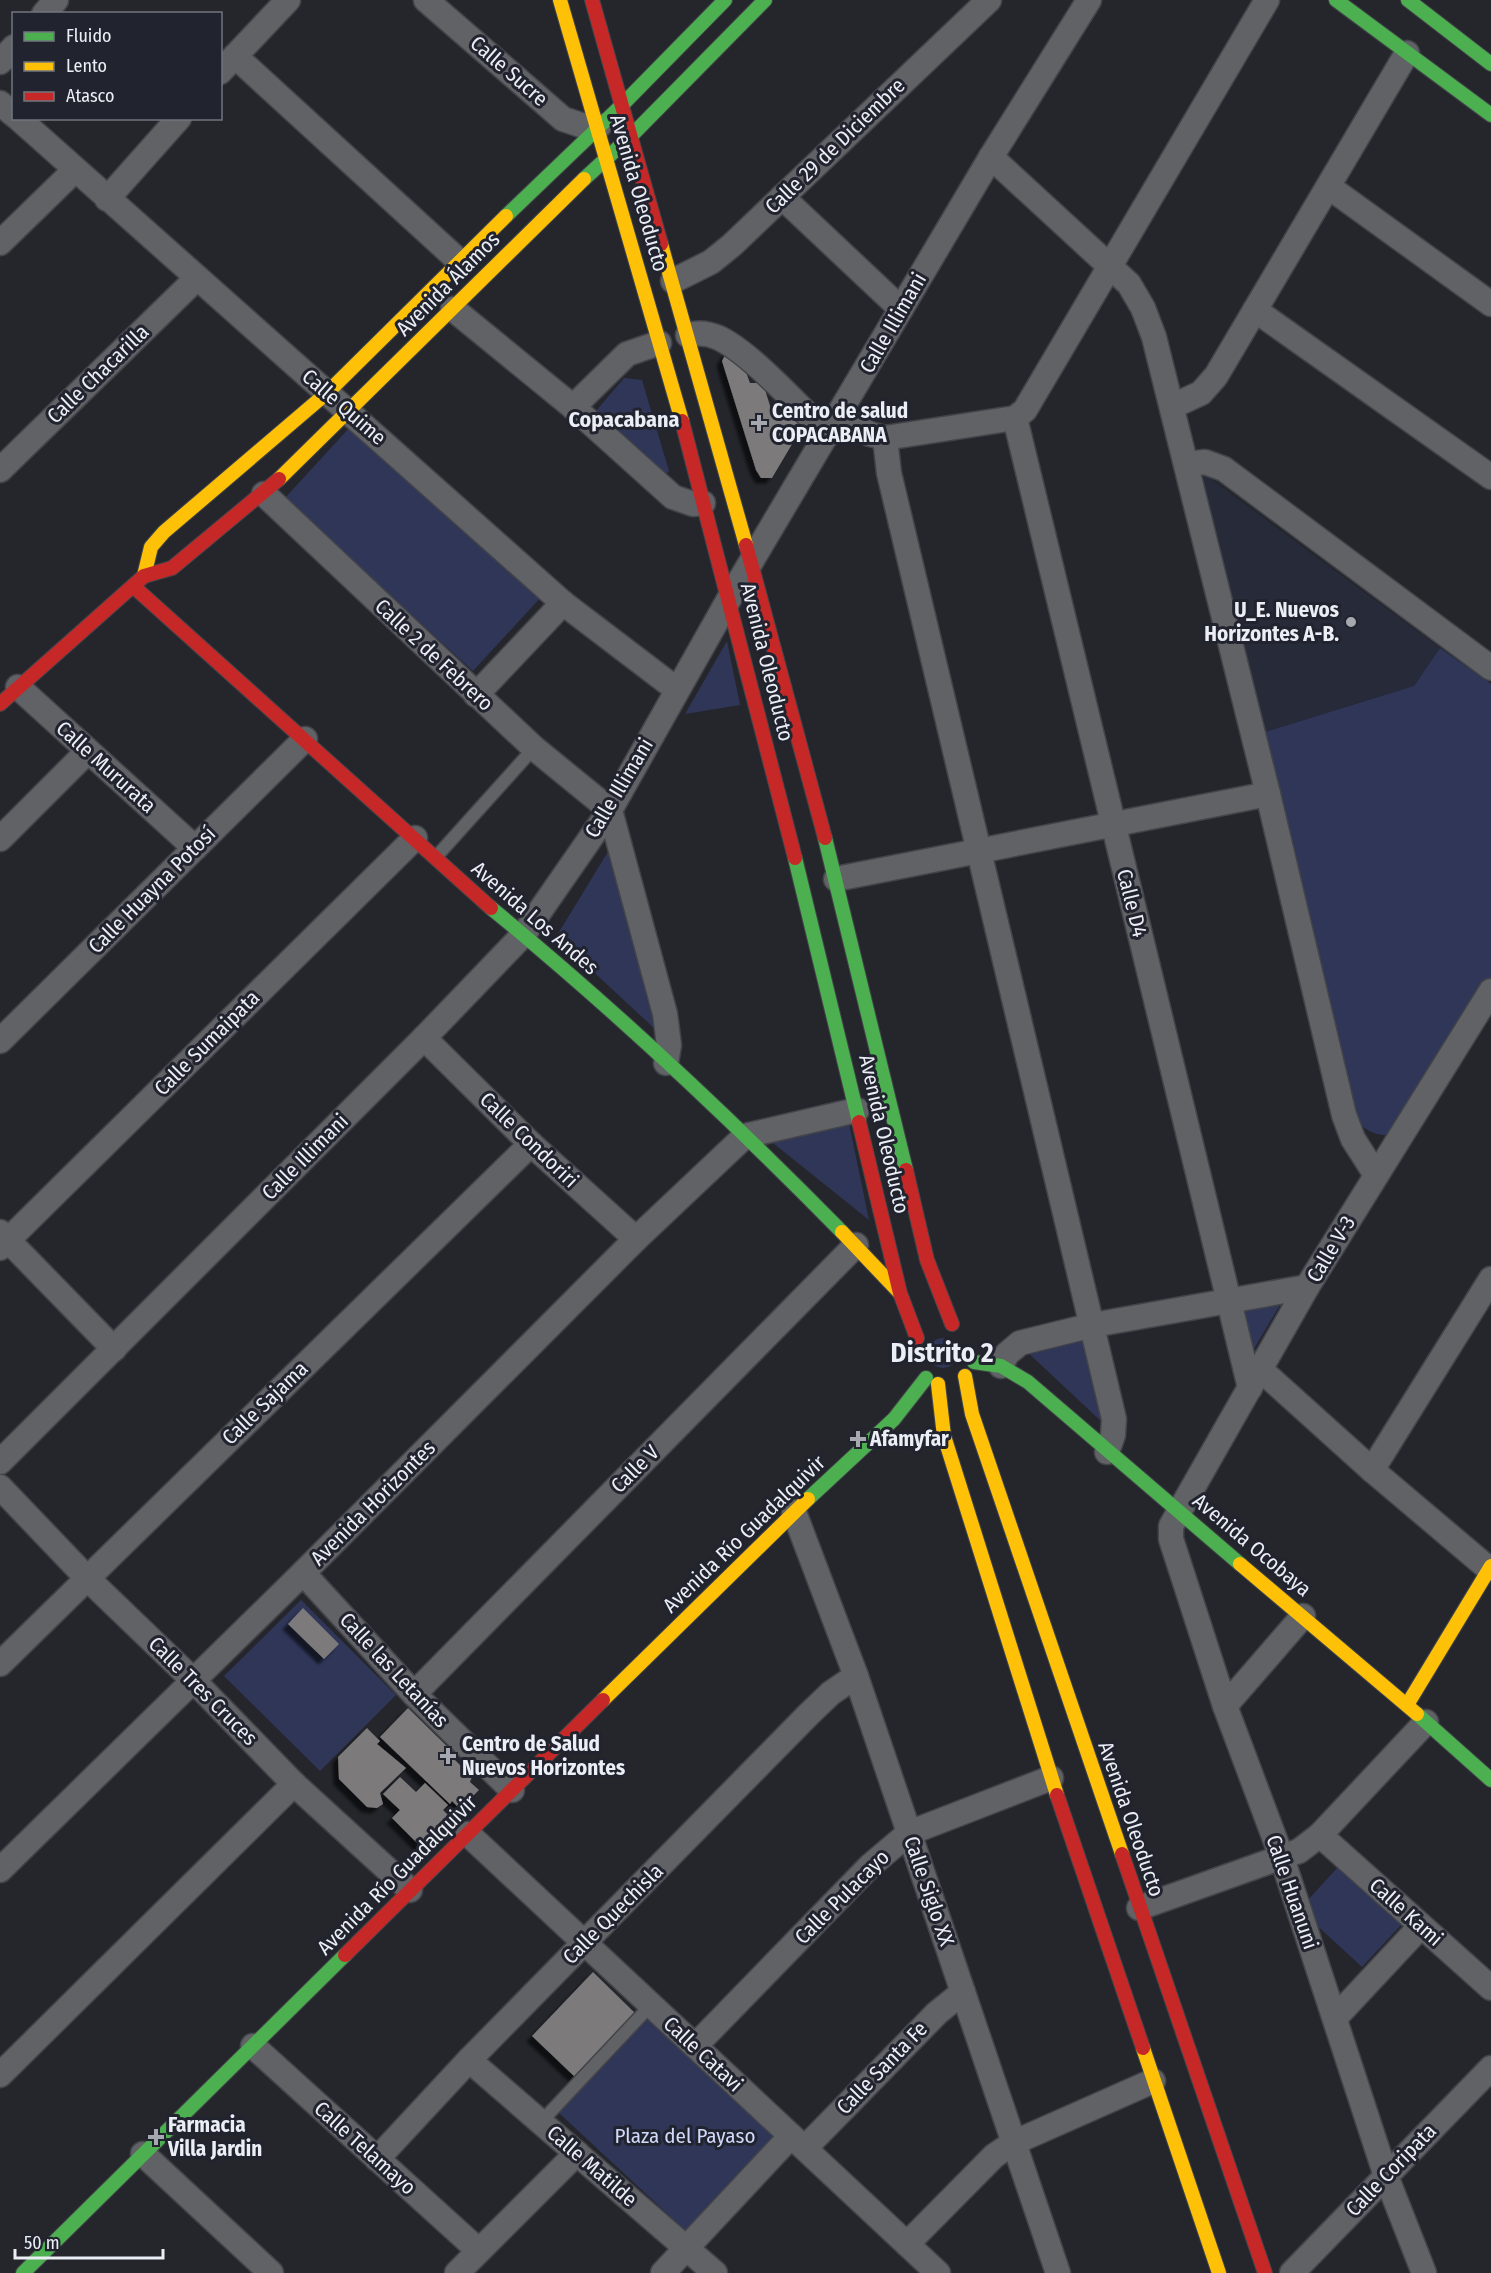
<svg xmlns="http://www.w3.org/2000/svg" width="1491" height="2273" font-family="'Fira Sans Condensed',sans-serif">
  <defs>
    <filter id="shadow"><feDropShadow dx="-5.5" dy="5.5" stdDeviation="1.5" flood-color="#0009"/></filter>
  </defs>
  <rect width="100%" height="100%" fill="#24262c"/>
  <polygon fill="#272a39" points="1200,471 1440,648 1414,686 1265,732"/>
  <g fill="#2f3658">
    <polygon points="624,378 642,380 669,471 665,476 590,418"/>
    <polygon points="350,427 543,595 473,671 284,499"/>
    <polygon points="727,641 740,705 685,714"/>
    <path d="M1440 648 1491 684V978L1398 1132C1383 1139 1370 1133 1358 1123L1265 732 1414 686Z"/>
    <polygon points="609,850 655,1029 556,937"/>
    <polygon points="849,1123 869,1220 773,1143"/>
    <polygon points="1284,1298 1251,1354 1242,1307"/>
    <circle cx="943" cy="1353" r="15"/>
    <polygon points="1082,1340 1103,1423 1023,1348"/>
    <polygon points="301,1600 396,1695 320,1771 224,1676"/>
    <polygon points="1339,1866 1402,1924 1362,1967 1312,1921 1307,1901"/>
    <polygon points="651,2014 784,2134 688,2233 559,2113"/>
  </g>
  <g fill="#7b7a7a" filter="url(#shadow)">
    <polygon points="727,351 742,361 750,383 763,383 771,409 804,424 772,478 761,478 756,470 722,361"/>
    <polygon points="303,1608 339,1644 324,1659 288,1624"/>
    <polygon points="408,1708 458,1757 455,1760 472,1777 470,1782 479,1790 460,1809 452,1801 450,1804 380,1737"/>
    <polygon points="367,1728 380,1741 377,1744 406,1768 380,1793 383,1804 377,1808 367,1807 339,1779 338,1757"/>
    <polygon points="400,1777 416,1792 425,1783 448,1805 443,1810 451,1818 451,1823 425,1848 421,1844 420,1846 392,1818 400,1810 383,1794"/>
    <polygon points="593,1972 636,2014 575,2077 532,2036"/>
  </g>
  <g fill="none" stroke-linecap="round" stroke-linejoin="round">
    <defs>
      <g id="lane">
        <polyline points="436,857 534,748"/>
        <polyline points="541,2122 651,2005"/>
      </g>
      <g id="street">
        <polyline points="426,0 563,119 581,125 599,126"/>
        <polyline points="44,14 56,0"/>
        <polyline points="235,56 459,261"/>
        <polyline points="0,62 14,47"/>
        <polyline points="220,72 288,0"/>
        <polyline points="0,103 14,115"/>
        <polyline points="18,118 563,603 676,689"/>
        <polyline points="991,157 1129,284 1143,308 1154,337 1268,794 1344,1115 1353,1139 1376,1175"/>
        <polyline points="1329,187 1491,304"/>
        <polyline points="782,197 901,309"/>
        <polyline points="107,199 179,118"/>
        <polyline points="0,243 75,170"/>
        <polyline points="673,281 711,262 732,245 989,0"/>
        <polyline points="453,309 573,407 673,497 693,504 703,503"/>
        <polyline points="1255,310 1491,477"/>
        <path d="M688 335C699 332 708 333 719 338 751 353 801 409 828 435"/>
        <polyline points="1173,406 1201,393 1216,376 1407,53"/>
        <polyline points="573,407 627,354 659,343"/>
        <polyline points="839,415 870,434 885,438 1015,418 1025,410 1267,0"/>
        <polyline points="1015,418 1250,1388"/>
        <polyline points="885,438 889,473 1114,1419 1113,1435 1107,1452"/>
        <polyline points="1187,464 1205,462 1224,469 1491,668"/>
        <polyline points="0,470 196,279"/>
        <polyline points="264,494 534,748 610,810 665,1014 669,1045 666,1063"/>
        <polyline points="18,687 195,848"/>
        <polyline points="476,695 563,603"/>
        <polyline points="0,839 88,751"/>
        <polyline points="836,879 1268,794"/>
        <polyline points="424,1038 531,1144 636,1239"/>
        <polyline points="0,1041 305,739"/>
        <polyline points="0,1232 114,1349"/>
        <polyline points="0,1248 415,838"/>
        <polyline points="1001,1366 1007,1354 1020,1343 1093,1325 1307,1287"/>
        <polyline points="1261,1370 1372,1470 1489,1569"/>
        <polyline points="0,1462 424,1038 524,934 610,810 729,599 991,157 1089,0"/>
        <polyline points="1372,1470 1491,1279"/>
        <polyline points="0,1487 86,1577 193,1680 294,1784 410,1890"/>
        <polyline points="794,1512 856,1676 1058,2273"/>
        <polyline points="303,1573 414,1694 512,1790"/>
        <polyline points="0,1664 531,1144"/>
        <polyline points="414,1694 856,1245"/>
        <polyline points="1225,1706 1303,1616"/>
        <polyline points="468,1834 938,2273"/>
        <polyline points="1320,1835 1491,1988"/>
        <polyline points="0,1870 303,1573 636,1239 745,1136 857,1110"/>
        <polyline points="1139,1908 1299,1851 1320,1835 1426,1722"/>
        <polyline points="1335,2018 1421,1926"/>
        <polyline points="253,2046 478,2250"/>
        <polyline points="695,2046 870,1866 909,1833 1051,1778"/>
        <polyline points="469,2060 715,2273"/>
        <polyline points="0,2075 294,1784"/>
        <polyline points="805,2148 937,2013 963,1992"/>
        <polyline points="143,2154 271,2273"/>
        <polyline points="377,2159 469,2060 809,1714 831,1693 856,1676"/>
        <polyline points="907,2244 994,2156 1013,2143 1153,2081"/>
        <polyline points="457,2273 577,2153"/>
        <polyline points="663,2273 791,2136"/>
        <polyline points="1292,2273 1491,2068"/>
        <polyline points="1424,2273 1386,2176 1282,1858 1225,1706 1171,1539 1171,1526 1307,1287 1491,991"/>
      </g>
      <g id="fast">
        <polyline points="1336,0 1491,115"/>
        <polyline points="1408,0 1491,64"/>
        <polyline points="584,179 632,135 765,0"/>
        <polyline points="506,216 623,104 725,0"/>
        <polyline points="825,838 906,1170"/>
        <polyline points="795,858 859,1122"/>
        <path d="M491 908C614 1009 731 1119 842 1232"/>
        <polyline points="974,1362 1001,1366 1028,1382 1240,1564"/>
        <polyline points="808,1499 894,1419 926,1378"/>
        <polyline points="1417,1714 1491,1780"/>
        <polyline points="23,2273 345,1955"/>
      </g>
      <g id="slow">
        <polyline points="560,0 682,421"/>
        <polyline points="661,244 746,545"/>
        <polyline points="279,479 584,179"/>
        <polyline points="144,576 151,547 164,532 328,392 506,216"/>
        <polyline points="842,1232 899,1292"/>
        <polyline points="965,1376 972,1414 1122,1854"/>
        <polyline points="938,1384 944,1436 1057,1795"/>
        <polyline points="1240,1564 1417,1714"/>
        <polyline points="603,1700 808,1499"/>
        <polyline points="1407,1705 1491,1566"/>
        <polyline points="1143,2048 1219,2273"/>
      </g>
      <g id="jam">
        <polyline points="592,0 661,244"/>
        <polyline points="682,421 795,858"/>
        <polyline points="746,545 825,838"/>
        <polyline points="133,586 491,908"/>
        <polyline points="0,704 144,576 172,568 279,479"/>
        <polyline points="859,1122 900,1293 917,1338"/>
        <polyline points="906,1170 927,1260 952,1324"/>
        <polyline points="1057,1795 1143,2048"/>
        <polyline points="1122,1854 1265,2273"/>
        <polyline points="345,1955 603,1700"/>
      </g>
    </defs>
    <use href="#lane" stroke="#424449" stroke-width="15"/>
    <use href="#street" stroke="#424449" stroke-width="27"/>
    <use href="#fast" stroke="#424449" stroke-width="16"/>
    <use href="#slow" stroke="#424449" stroke-width="16"/>
    <use href="#jam" stroke="#424449" stroke-width="16"/>
    <use href="#lane" stroke="#606266" stroke-width="12"/>
    <use href="#street" stroke="#606266" stroke-width="24"/>
    <use href="#fast" stroke="#4caf50" stroke-width="14"/>
    <use href="#slow" stroke="#ffc107" stroke-width="14"/>
    <use href="#jam" stroke="#c62828" stroke-width="14"/>
  </g>
  <g fill="#a6a8af" stroke="#21242f" stroke-width="2">
    <path d="M756 414h6v6h6v6h-6v6h-6v-6h-6v-6h6z"/>
    <circle cx="1351" cy="622" r="6"/>
    <path d="M855 1430h6v6h6v6h-6v6h-6v-6h-6v-6h6z"/>
    <path d="M445 1747h6v6h6v6h-6v6h-6v-6h-6v-6h6z"/>
    <path d="M153 2128h6v6h6v6h-6v6h-6v-6h-6v-6h6z"/>
  </g>
  <g text-anchor="middle" stroke-width="6" stroke-linejoin="round" paint-order="stroke">
    <g font-size="21" fill="#eceef6" stroke="#21242f">
      <text transform="translate(509 71) rotate(41)" y="7">Calle Sucre</text>
      <text transform="translate(835 146) rotate(-44)" y="7">Calle 29 de Diciembre</text>
      <text transform="translate(639 193) rotate(74)" y="7">Avenida Oleoducto</text>
      <text transform="translate(448 284) rotate(-45)" y="7">Avenida Álamos</text>
      <text transform="translate(893 323) rotate(-60)" y="7">Calle Illimani</text>
      <text transform="translate(98 374) rotate(-44)" y="7">Calle Chacarilla</text>
      <text transform="translate(344 407) rotate(41)" y="7">Calle Quime</text>
      <text transform="translate(434 655) rotate(43)" y="7">Calle 2 de Febrero</text>
      <text transform="translate(767 662) rotate(76)" y="7">Avenida Oleoducto</text>
      <text transform="translate(106 767) rotate(42)" y="7">Calle Mururata</text>
      <text transform="translate(619 788) rotate(-59)" y="7">Calle Illimani</text>
      <text transform="translate(152 890) rotate(-45)" y="7">Calle Huayna Potosí</text>
      <text transform="translate(1132 903) rotate(76)" y="7">Calle D4</text>
      <text transform="translate(535 918) rotate(41)" y="7">Avenida Los Andes</text>
      <text transform="translate(207 1043) rotate(-45)" y="7">Calle Sumaipata</text>
      <text transform="translate(884 1134) rotate(77)" y="7">Avenida Oleoducto</text>
      <text transform="translate(529 1140) rotate(44)" y="7">Calle Condoriri</text>
      <text transform="translate(305 1157) rotate(-45)" y="7">Calle Illimani</text>
      <text transform="translate(1331 1249) rotate(-59)" y="7">Calle V-3</text>
      <text transform="translate(265 1403) rotate(-44)" y="7">Calle Sajama</text>
      <text transform="translate(635 1469) rotate(-45)" y="7">Calle V</text>
      <text transform="translate(373 1503) rotate(-45)" y="7">Avenida Horizontes</text>
      <text transform="translate(744 1534) rotate(-44)" y="7">Avenida Río Guadalquivir</text>
      <text transform="translate(1252 1545) rotate(40)" y="7">Avenida Ocobaya</text>
      <text transform="translate(394 1670) rotate(47)" y="7">Calle las Letanías</text>
      <text transform="translate(203 1691) rotate(45)" y="7">Calle Tres Cruces</text>
      <text transform="translate(1131 1819) rotate(71)" y="7">Avenida Oleoducto</text>
      <text transform="translate(397 1875) rotate(-45)" y="7">Avenida Río Guadalquivir</text>
      <text transform="translate(929 1891) rotate(71)" y="7">Calle Siglo XX</text>
      <text transform="translate(1292 1892) rotate(71)" y="7">Calle Huanuni</text>
      <text transform="translate(842 1897) rotate(-45)" y="7">Calle Pulacayo</text>
      <text transform="translate(1406 1912) rotate(42)" y="7">Calle Kami</text>
      <text transform="translate(613 1914) rotate(-45)" y="7">Calle Quechisla</text>
      <text transform="translate(703 2054) rotate(43)" y="7">Calle Catavi</text>
      <text transform="translate(882 2068) rotate(-46)" y="7">Calle Santa Fe</text>
      <text transform="translate(365 2148) rotate(42)" y="7">Calle Telamayo</text>
      <text transform="translate(592 2166) rotate(41)" y="7">Calle Matilde</text>
      <text transform="translate(1391 2170) rotate(-46)" y="7">Calle Coripata</text>
    </g>
    <g font-size="21" font-weight="bold" fill="#eceef6" stroke="#21242f" text-anchor="start">
      <text x="772" y="418">Centro de salud<tspan x="772" dy="24">COPACABANA</tspan></text>
      <text x="1339" y="617" text-anchor="end">U_E. Nuevos<tspan x="1339" dy="24">Horizontes A-B.</tspan></text>
      <text x="870" y="1446">Afamyfar</text>
      <text x="462" y="1751">Centro de Salud<tspan x="462" dy="24">Nuevos Horizontes</tspan></text>
      <text x="168" y="2132">Farmacia<tspan x="168" dy="24">Villa Jardin</tspan></text>
    </g>
    <g font-size="21" fill="#d1dafb" stroke="#21242f">
      <text x="685" y="2143">Plaza del Payaso</text>
    </g>
    <g font-size="22" font-weight="bold" fill="#eceef6" stroke="#21242f">
      <text x="624" y="427">Copacabana</text>
    </g>
    <g font-size="27" font-weight="bold" fill="#eceef6" stroke="#21242f">
      <text x="942" y="1362">Distrito 2</text>
    </g>
  </g>
  <rect x="12" y="12" width="210" height="108" fill="#21242f" stroke="#72757f" stroke-width="1.5"/>
  <rect x="24" y="32" width="30" height="9" fill="#4caf50" stroke="#72757f" stroke-width="1.5"/>
  <text x="66" y="42" font-size="18" fill="#eceef6">Fluido</text>
  <rect x="24" y="62" width="30" height="9" fill="#ffc107" stroke="#72757f" stroke-width="1.5"/>
  <text x="66" y="72" font-size="18" fill="#eceef6">Lento</text>
  <rect x="24" y="92" width="30" height="9" fill="#c62828" stroke="#72757f" stroke-width="1.5"/>
  <text x="66" y="102" font-size="18" fill="#eceef6">Atasco</text>
  <path d="M15 2249v9h148v-9" fill="none" stroke="#eceef6" stroke-width="3"/>
  <text x="24" y="2249" font-size="18" fill="#eceef6" stroke="#21242f" stroke-width="4.5" paint-order="stroke">50 m</text>
</svg>
